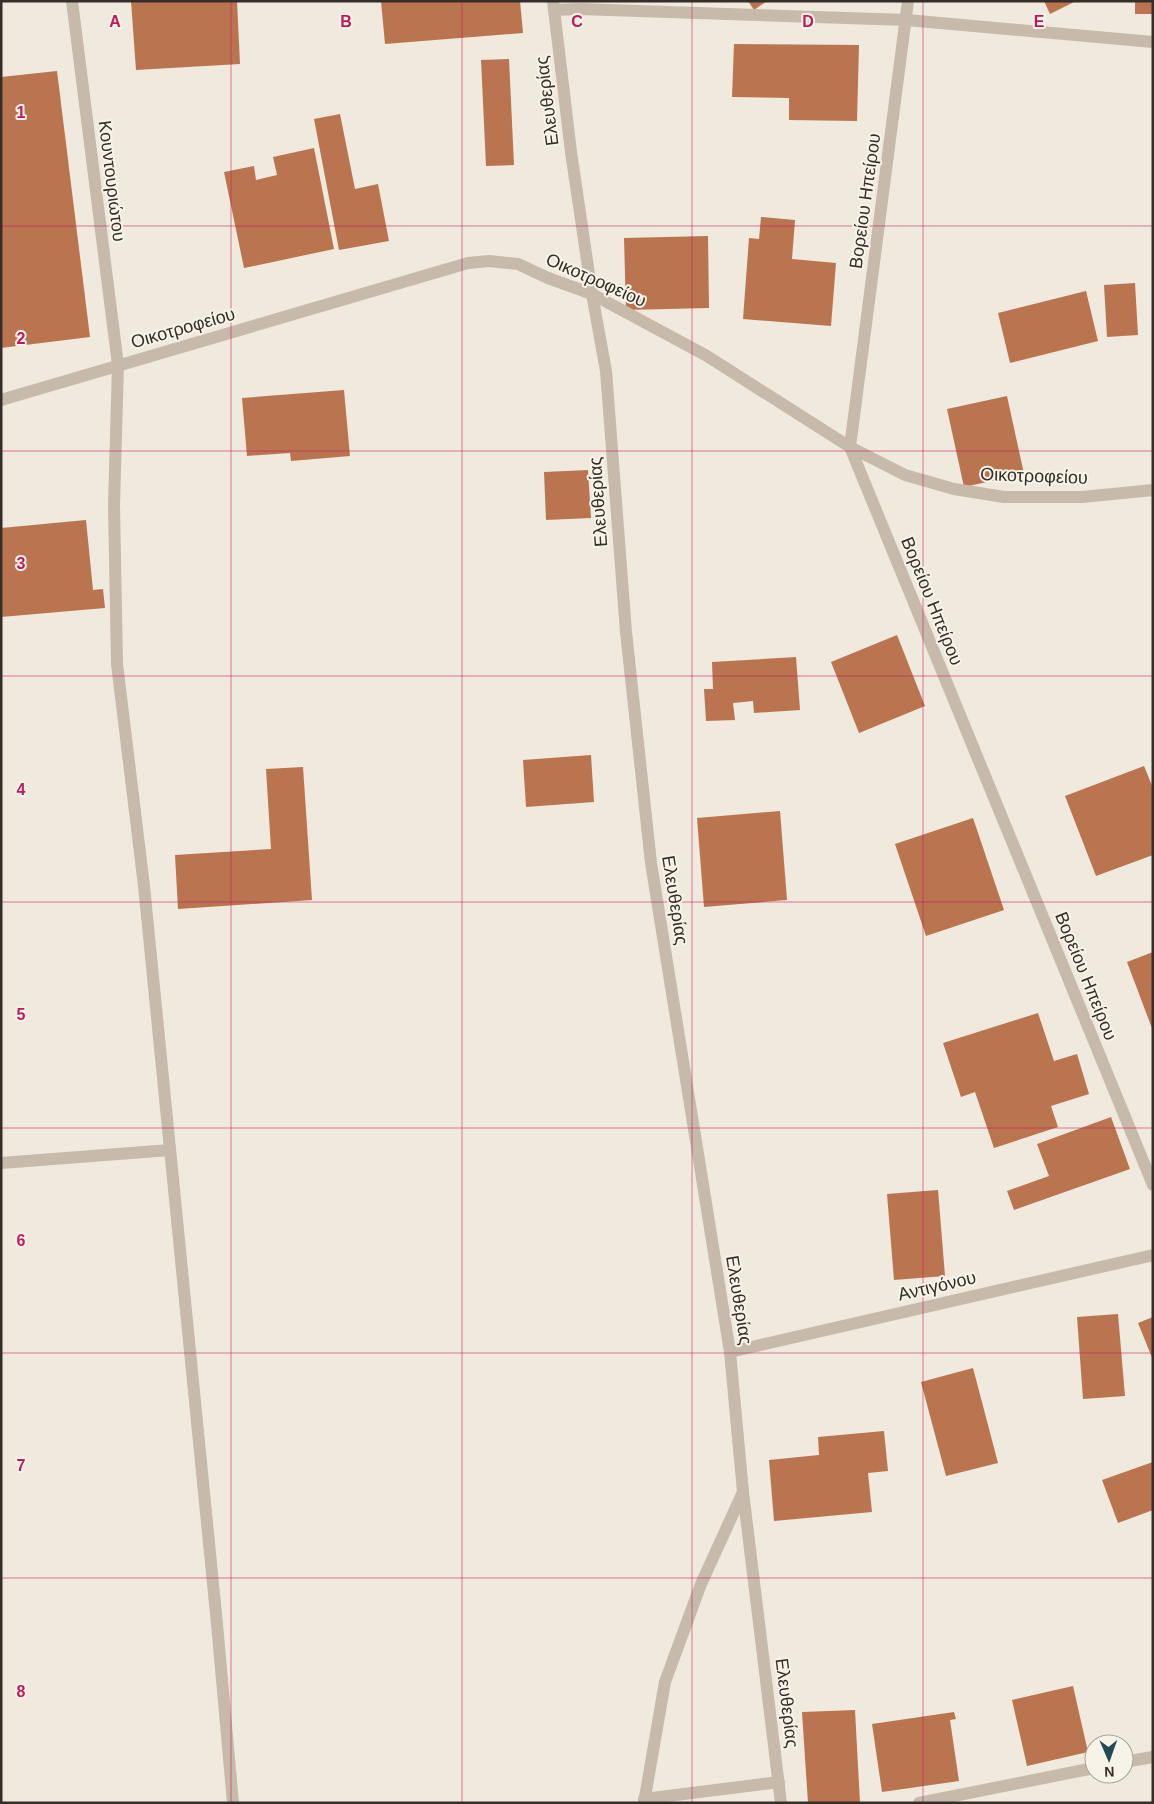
<svg xmlns="http://www.w3.org/2000/svg" width="1154" height="1804" font-family="Helvetica,sans-serif">
  <rect width="100%" height="100%" fill="#f0e9dd"/>
  <g fill="#bb7450">
    <polygon points="131,1 237,1 240,64 136,70"/>
    <polygon points="381,1 520,1 523,33 385,44"/>
    <polygon points="748,1 767,1 754,10"/>
    <polygon points="1044,1 1076,1 1050,14"/>
    <rect x="1135" y="1" width="18" height="13"/>
    <polygon points="734,44 859,45 857,121 789,120 789,98 732,97"/>
    <polygon points="509,59 514,165 486,166 481,60"/>
    <polygon points="57,71 90,337 1,348 1,77"/>
    <polygon points="340,114 355,189 378,184 389,241 339,250 314,119"/>
    <polygon points="314,148 334,249 244,268 224,172 254,166 256,180 277,175 273,157"/>
    <polygon points="761,217 795,220 792,259 836,263 831,326 743,319 749,238 759,239"/>
    <polygon points="708,236 709,308 626,310 624,238"/>
    <polygon points="1135,283 1138,335 1107,337 1104,285"/>
    <polygon points="1086,291 1098,341 1010,363 998,313"/>
    <polygon points="344,390 350,456 291,461 290,453 247,456 242,398"/>
    <polygon points="1007,396 1024,474 964,487 947,409"/>
    <polygon points="588,470 591,518 546,520 544,472"/>
    <polygon points="86,520 93,590 103,589 105,608 1,617 1,528"/>
    <polygon points="897,635 925,706 859,733 831,662"/>
    <polygon points="796,657 800,710 754,713 753,701 733,703 735,720 706,721 704,689 713,689 712,662"/>
    <polygon points="591,755 594,802 526,807 523,760"/>
    <polygon points="1144,766 1153,788 1153,855 1096,876 1065,796"/>
    <polygon points="303,767 312,900 178,909 175,855 271,849 266,769"/>
    <polygon points="780,811 787,900 704,907 697,818"/>
    <polygon points="973,818 1004,910 926,936 895,844"/>
    <polygon points="1153,952 1153,1031 1127,962"/>
    <polygon points="1038,1013 1054,1061 1077,1054 1089,1094 1051,1106 1058,1127 994,1148 975,1092 961,1097 943,1043"/>
    <polygon points="1111,1117 1130,1169 1014,1210 1007,1191 1049,1176 1037,1144"/>
    <polygon points="938,1190 945,1276 894,1280 887,1194"/>
    <polygon points="1118,1314 1125,1396 1083,1399 1077,1317"/>
    <polygon points="1153,1317 1153,1360 1138,1323"/>
    <polygon points="973,1368 998,1463 946,1476 921,1382"/>
    <polygon points="884,1431 888,1471 868,1473 872,1512 774,1521 769,1460 819,1455 818,1437"/>
    <polygon points="1153,1462 1153,1510 1118,1523 1102,1480"/>
    <polygon points="1073,1686 1088,1752 1027,1766 1012,1700"/>
    <polygon points="855,1710 860,1803 808,1803 802,1712"/>
    <polygon points="954,1712 956,1719 950,1720 959,1781 882,1792 872,1724"/>
  </g>
  <g fill="none" stroke-linecap="round" stroke-linejoin="round">
    <polyline stroke="#c7baaa" stroke-width="12" points="1,1163 170,1150"/>
    <g stroke="#c7baaa" stroke-width="12">
      <polyline points="72,1 118,365 114,505 117,664 144,886 217,1624 233,1803"/>
      <polyline points="908,1 850,447 1153,1185"/>
      <polyline points="554,10 579,9 907,20 1153,42"/>
      <polyline points="730,1352 1153,1255"/>
      <polyline points="1124,1762 1153,1757"/>
      <polyline points="644,1799 779,1782"/>
      <polyline points="644,1803 665,1682 701,1584 743,1492"/>
      <polyline points="919,1803 1094,1768"/>
    </g>
    <g stroke="#c7baaa" stroke-width="12">
      <polyline points="553,1 571,152 592,294 606,371 626,632 651,863 730,1352 743,1492 781,1803"/>
      <polyline points="1,400 468,263 489,261 518,264 548,278 592,294 707,356 850,447 905,475 954,489 1004,497 1082,497 1153,490"/>
    </g>
  </g>
  <path fill="none" stroke="#c2185b" stroke-width="1" stroke-opacity="0.55" d="M231 1V1803M462 1V1803M692 1V1803M923 1V1803M1 226H1153M1 451H1153M1 676H1153M1 902H1153M1 1128H1153M1 1353H1153M1 1578H1153"/>
  <g text-anchor="middle" stroke-width="4" stroke-linejoin="round" paint-order="stroke">
    <g font-size="18" fill="#352e29" stroke="#f8f3e9">
      <text transform="translate(547 101) rotate(-97)" y="6">Ελευθερίας</text>
      <text transform="translate(112 181) rotate(83)" y="6">Κουντουριώτου</text>
      <text transform="translate(865 201) rotate(-82)" y="6">Βορείου Ηπείρου</text>
      <text transform="translate(596 280) rotate(24)" y="6">Οικοτροφείου</text>
      <text transform="translate(183 328) rotate(-16)" y="6">Οικοτροφείου</text>
      <text transform="translate(1034 476) rotate(2)" y="6">Οικοτροφείου</text>
      <text transform="translate(598 502) rotate(-94)" y="6">Ελευθερίας</text>
      <text transform="translate(932 601) rotate(68)" y="6">Βορείου Ηπείρου</text>
      <text transform="translate(675 900) rotate(81)" y="6">Ελευθερίας</text>
      <text transform="translate(1086 976) rotate(68)" y="6">Βορείου Ηπείρου</text>
      <text transform="translate(937 1286) rotate(-13)" y="6">Αντιγόνου</text>
      <text transform="translate(739 1300) rotate(81)" y="6">Ελευθερίας</text>
      <text transform="translate(787 1703) rotate(83)" y="6">Ελευθερίας</text>
    </g>
  </g>
  <g font-size="16" text-anchor="middle" font-weight="bold" fill="#c2185b" stroke="#f8f3e9" stroke-width="4" stroke-linejoin="round" paint-order="stroke">
    <text x="115" y="27">A</text>
    <text x="346" y="27">B</text>
    <text x="577" y="27">C</text>
    <text x="808" y="27">D</text>
    <text x="1039" y="27">E</text>
    <text x="21" y="118">1</text>
    <text x="21" y="344">2</text>
    <text x="21" y="569">3</text>
    <text x="21" y="795">4</text>
    <text x="21" y="1020">5</text>
    <text x="21" y="1246">6</text>
    <text x="21" y="1471">7</text>
    <text x="21" y="1697">8</text>
  </g>
  <rect width="1154" height="1804" fill="none" stroke="#352e29" stroke-width="5"/>
  <g transform="translate(1109 1759) rotate(178)"><circle r="24" fill="#f8f3e9" stroke="#aaa49c"/>
  <path d="M0-4L9 19L0 12L-9 19Z" fill="#224b53"/>
  <text y="-8" font-size="14" font-weight="bold" text-anchor="middle" fill="#352e29">N</text>
  </g>
</svg>
